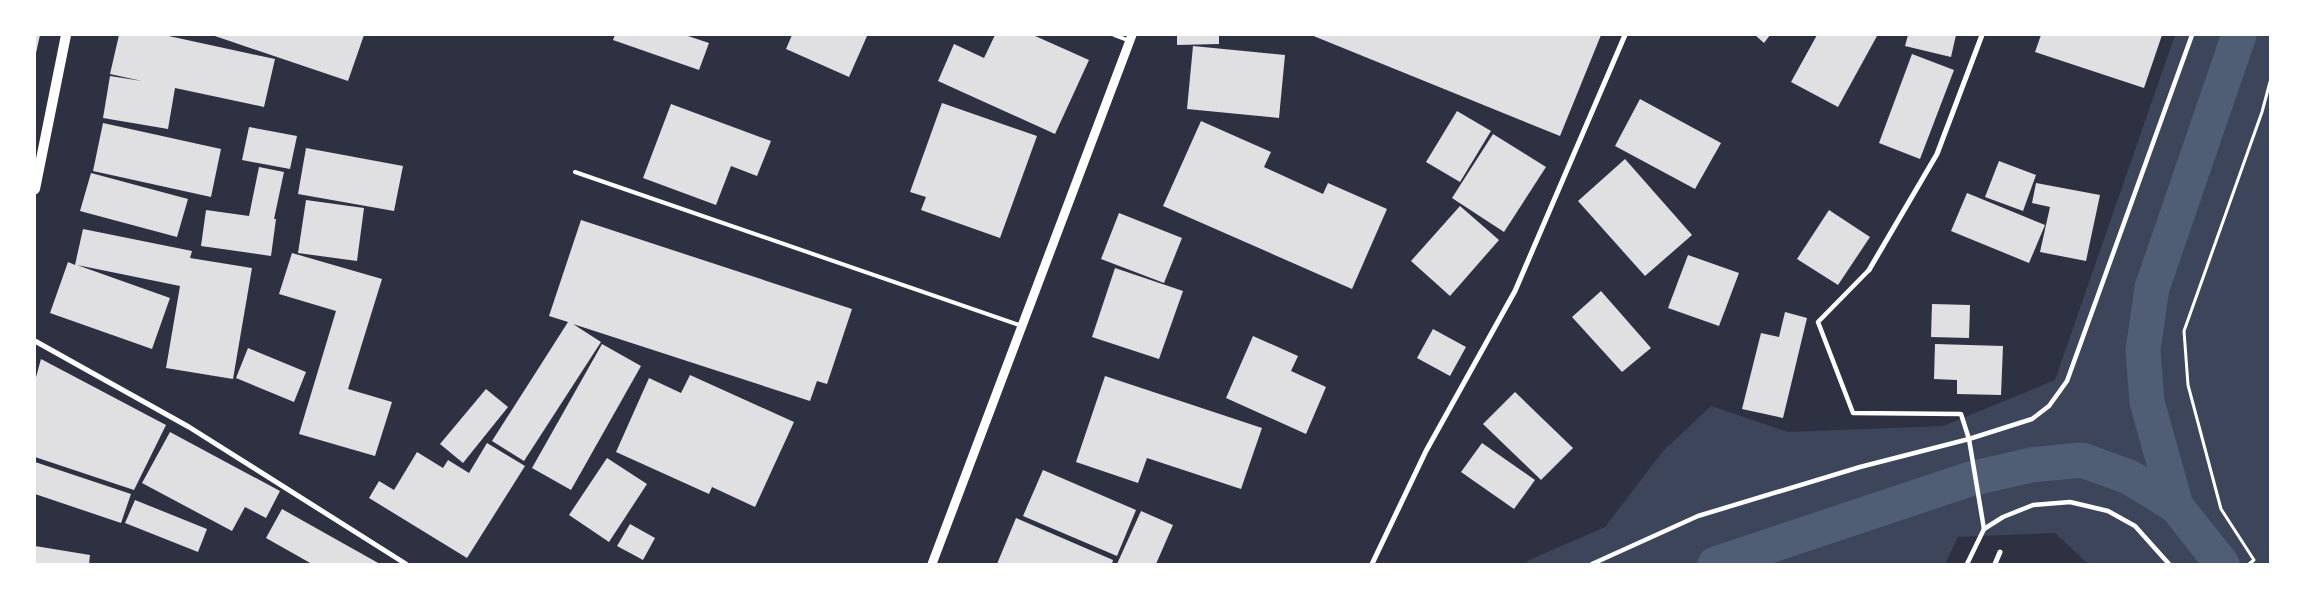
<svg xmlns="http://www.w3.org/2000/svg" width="2305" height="599" font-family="Mulish,sans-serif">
  <rect width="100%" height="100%" fill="#2d3142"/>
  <polygon fill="#3c4559" points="2175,35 2270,35 2270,564 2088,564 2055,533 1958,537 1945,564 1525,564 1529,560 1605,527 1663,451 1711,406 1788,432 1943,426 2055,380"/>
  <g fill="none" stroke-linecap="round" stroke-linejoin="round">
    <g stroke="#4f5d75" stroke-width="35">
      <polyline points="1715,564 1970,479 2031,465 2082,460 2129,477 2176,506"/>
      <polyline points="2222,564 2176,506 2147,402 2143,350 2152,288 2239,35"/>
    </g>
  </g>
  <g fill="#e0e0e3">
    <polygon points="35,35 40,35 36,53 35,53"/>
    <polygon points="119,35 164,35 275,59 264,107 175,88 168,129 103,118 110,76 142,81 110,74"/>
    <polygon points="212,35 364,35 348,81"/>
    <polygon points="615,35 685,35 709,43 699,70 613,40"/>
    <polygon points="792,35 864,35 867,36 849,77 786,49"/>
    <polygon points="995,35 1033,35 1089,60 1055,134 938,81 954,44 984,58"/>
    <polygon points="1177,35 1219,35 1219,44 1177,45"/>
    <polygon points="1311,35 1601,35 1560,136"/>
    <polygon points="1755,35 1770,35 1764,43"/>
    <polygon points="1817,35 1877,36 1838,107 1791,82"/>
    <polygon points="1908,35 1956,35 1951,57 1905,46"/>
    <polygon points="2041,35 2162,35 2144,88 2035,52"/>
    <polygon points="1193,46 1285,55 1279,118 1187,109"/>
    <polygon points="1912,54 1954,70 1920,159 1879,143"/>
    <polygon points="1640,99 1721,143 1695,189 1615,146"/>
    <polygon points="942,103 1037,136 1000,238 921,210 926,197 910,192"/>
    <polygon points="671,104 771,141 757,176 731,166 716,205 643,178"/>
    <polygon points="1457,111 1491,131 1460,182 1426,162"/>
    <polygon points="1201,121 1271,152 1264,167 1323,194 1328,183 1387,209 1352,289 1163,206"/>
    <polygon points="103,123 221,149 211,197 93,171"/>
    <polygon points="249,127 297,136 290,169 242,160"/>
    <polygon points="1493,134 1546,167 1504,232 1452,198"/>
    <polygon points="306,148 403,166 394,211 298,194"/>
    <polygon points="1625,159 1692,235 1645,276 1578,201"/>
    <polygon points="1999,161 2036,175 2023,211 1985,197"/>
    <polygon points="259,167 284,172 274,219 276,219 271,256 201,246 206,210 249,216"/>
    <polygon points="91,173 188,199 177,237 80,211"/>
    <polygon points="2036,183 2100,195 2086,261 2040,252 2050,207 2032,203"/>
    <polygon points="1967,193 2045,225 2029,263 1951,231"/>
    <polygon points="306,200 364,208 357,261 298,253"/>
    <polygon points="1460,206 1499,240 1450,296 1411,261"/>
    <polygon points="1829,210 1870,237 1838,285 1797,259"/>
    <polygon points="1119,213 1182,238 1164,283 1101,259"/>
    <polygon points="581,220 852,309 827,384 817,381 810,401 573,324 601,342 524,461 492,441 568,322 549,316"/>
    <polygon points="83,229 192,251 190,258 252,268 233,379 166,368 180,286 77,265 170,298 152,349 50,313 68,262 75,265"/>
    <polygon points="292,253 382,279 348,389 392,402 375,456 299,434 336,311 279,294"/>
    <polygon points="1688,255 1739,273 1719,326 1668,308"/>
    <polygon points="1115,268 1183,291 1159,359 1092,337"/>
    <polygon points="1601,291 1651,348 1622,372 1572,317"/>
    <polygon points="1932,304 1970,305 1969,338 1931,337"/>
    <polygon points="1785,312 1807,318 1783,418 1742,409 1761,333 1779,337"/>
    <polygon points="1433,329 1466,347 1450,376 1417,358"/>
    <polygon points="1253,336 1298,356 1291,371 1326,387 1306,434 1226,398"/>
    <polygon points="602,344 641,366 571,490 532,468"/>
    <polygon points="1935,344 2003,346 2001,395 1957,394 1957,380 1934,379"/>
    <polygon points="248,348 306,372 294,402 236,378"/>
    <polygon points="41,359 166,425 134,490 35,457 35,381"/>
    <polygon points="690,375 794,422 755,507 712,487 709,494 616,452 649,378 681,393"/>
    <polygon points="1105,376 1262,428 1241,489 1147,458 1138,483 1076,462"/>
    <polygon points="486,389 508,407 463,463 440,444"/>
    <polygon points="1515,392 1573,448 1541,480 1483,424"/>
    <polygon points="170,432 280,491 266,518 245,507 232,531 142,483"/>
    <polygon points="487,443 525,466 467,558 369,498 379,481 394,490 417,452 443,468 448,460 469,473"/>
    <polygon points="1482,443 1535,480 1514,509 1461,472"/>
    <polygon points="607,458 647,484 609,542 569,515"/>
    <polygon points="35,462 131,494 121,523 35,494"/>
    <polygon points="1043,470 1136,510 1117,556 1023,516"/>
    <polygon points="135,500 207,529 198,552 125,523"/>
    <polygon points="282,509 380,564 312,564 266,538"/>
    <polygon points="1141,511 1173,525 1156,564 1117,564"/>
    <polygon points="1016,518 1113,560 1112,564 997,564"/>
    <polygon points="630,524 655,538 643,560 617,546"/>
    <polygon points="35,546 90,555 89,564 35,564"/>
  </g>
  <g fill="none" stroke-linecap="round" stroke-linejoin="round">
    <polyline stroke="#fff" stroke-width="3" points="2249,564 2254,560 2221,509 2188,385 2184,331 2262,112 2270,82"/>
    <g stroke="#fff" stroke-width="4">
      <polyline points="1114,35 1130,41"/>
      <polyline points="575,172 1022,326"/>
    </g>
    <g stroke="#fff" stroke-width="4.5">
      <polyline points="1984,529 1969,439 2032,419 2049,406 2067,381 2192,35"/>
      <polyline points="1592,564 1698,516 1860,467 1969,439 1961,414 1853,413 1818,322 1869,270"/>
      <polyline points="1967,564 1984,529 2003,517 2033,505 2070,502 2108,511 2135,526 2169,564"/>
    </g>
    <g stroke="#fff" stroke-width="5">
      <polyline points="1869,270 1937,154 1982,35"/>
      <polyline points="35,341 189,427 406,564"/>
      <polyline points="1372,564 1426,451 1515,291 1625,35"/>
      <polyline points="1995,564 2000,552"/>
    </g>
    <polyline stroke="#fff" stroke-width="9" points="932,564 1132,35"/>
    <polyline stroke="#fff" stroke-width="10" points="35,189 66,35"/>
  </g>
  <rect width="2305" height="599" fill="none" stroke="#ffffff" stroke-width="72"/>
</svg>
